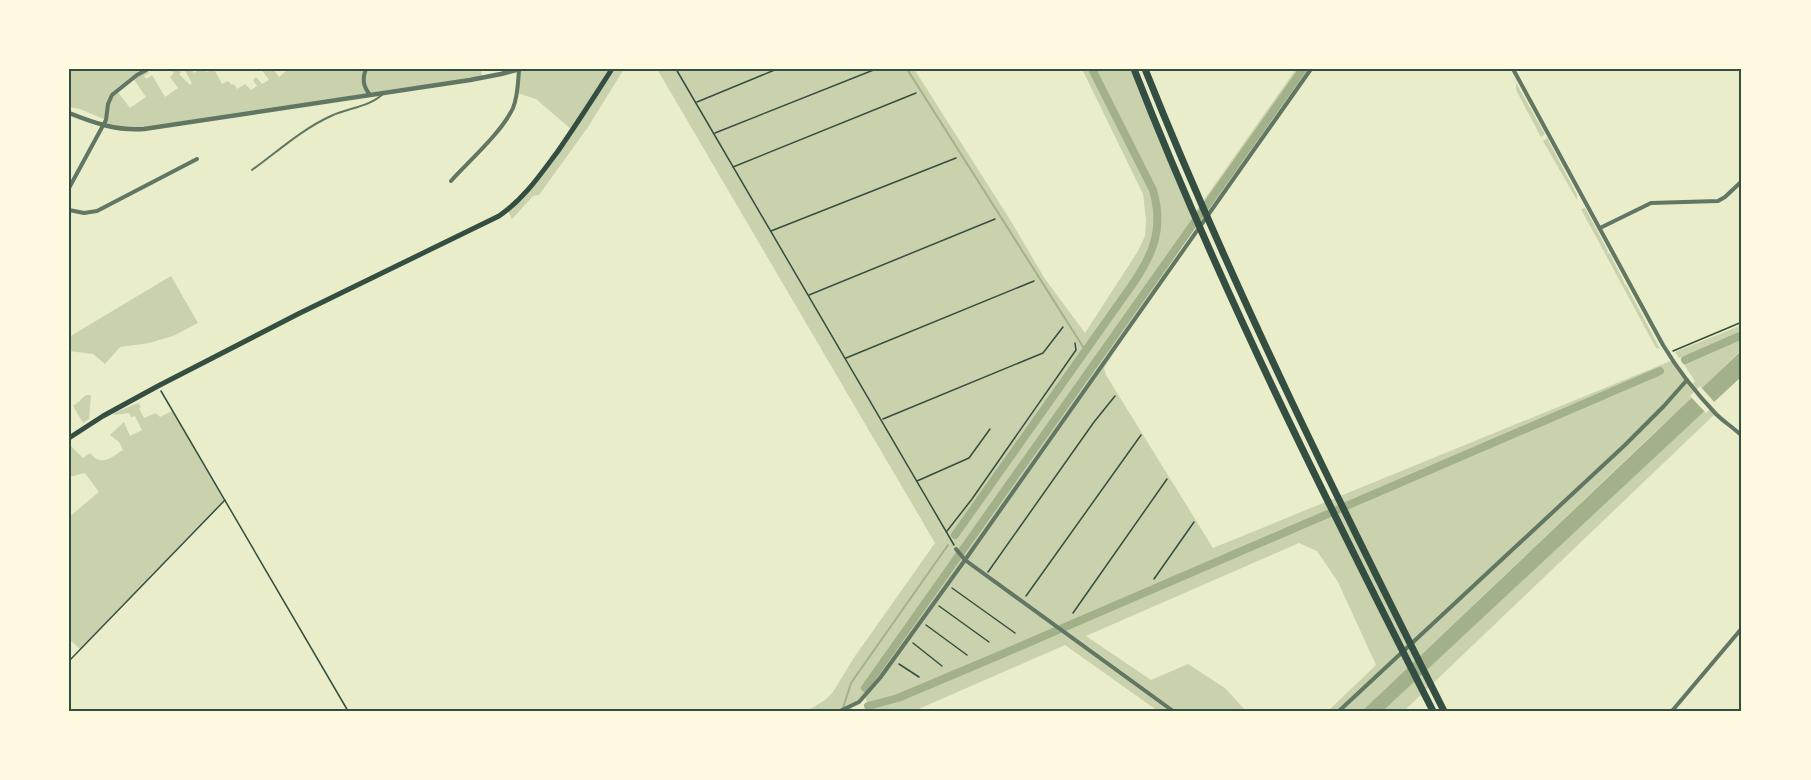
<svg xmlns="http://www.w3.org/2000/svg" width="1811" height="780" font-family="Roboto,sans-serif">
  <rect width="100%" height="100%" fill="#e9edc9"/>
  <g fill="#cad2ad" fill-rule="evenodd">
    <path d="M69 69H148L147 70 149 73 144 76 146 79 152 75 165 97 178 88 170 77 174 73 170 69H178L181 72 179 74 190 85 192 83 184 69H191L194 73 200 69H203L206 72 209 71V69H217L215 71 222 84 228 81 232 85 234 84 237 89 245 84 251 90 257 86 253 80 256 77 262 84 269 80 261 69H273L279 77 289 69H481L482 78 144 129 103 126 106 120 80 109 69 107ZM133 78 146 97 130 108 117 91Z"/>
    <polygon points="520,69 624,69 588,127 539,195 533,196 512,219 508,210 525,195 572,130 536,99 517,93"/>
    <polygon points="657,69 914,69 1009,218 1045,279 1085,333 1138,251 1145,236 1146,220 1143,194 1082,69 1133,69 1194,214 1296,69 1311,69 1198,228 1196,225 1104,368 1106,375 1213,548 1673,360 1691,386 1695,381 1683,363 1742,337 1742,349 1677,413 1656,431 1362,711 1328,711 1376,665 1338,582 1317,551 1299,543 1086,636 1151,680 1188,664 1225,688 1246,711 1158,711 1065,645 914,711 869,711 865,696 851,706 853,711 807,711 825,700 833,692 853,659 935,543"/>
    <polygon points="1511,74 1545,134 1541,137 1516,90 1516,84"/>
    <polygon points="1547,138 1577,195 1577,200 1543,141"/>
    <polygon points="1585,208 1608,251 1607,253 1610,254 1624,282 1624,284 1626,285 1660,349 1656,348 1581,209"/>
    <polygon points="171,276 198,323 173,336 149,343 120,347 105,364 93,354 69,351 69,337"/>
    <polygon points="1742,325 1742,333 1679,358 1675,352"/>
    <polygon points="86,395 91,395 89,419 83,423 73,406 81,400 81,399"/>
    <path d="M138 403 141 407 139 408 144 418 156 413 160 417 172 411 225 500 80 649 69 639V517L99 492 85 473 69 477V444L83 458 90 453C102 467 110 458 123 450L119 442 110 435 124 422 130 436 142 430 135 416 131 417 129 413 114 415V413Z"/>
    <polygon points="1709,406 1716,413 1404,711 1383,711"/>
  </g>
  <polygon fill="#a3b18a" points="1742,350 1742,376 1383,711 1362,711"/>
  <polygon fill="#e9edc9" points="1700,386 1716,404 1706,413 1690,396"/>
  <g fill="none" stroke-linecap="round" stroke-linejoin="round">
    <g stroke="#a3b18a" stroke-width="2">
      <polyline points="907,69 1085,350"/>
      <polyline points="843,708 851,683 948,545"/>
    </g>
    <g stroke="#a3b18a" stroke-width="8">
      <polyline points="1685,360 1742,335"/>
      <path d="M955 535 1132 285C1154 253 1164 228 1153 190L1092 69"/>
      <polyline points="865,688 1303,69"/>
      <polyline points="868,706 898,698 1000,655 1660,371"/>
    </g>
    <g stroke="#344e41" stroke-width="1.5">
      <polyline points="676,69 954,545"/>
      <polyline points="697,102 777,69"/>
      <polyline points="715,133 876,69"/>
      <polyline points="733,167 916,93"/>
      <polyline points="771,231 956,158"/>
      <polyline points="809,295 995,219"/>
      <polyline points="1673,351 1742,322"/>
      <polyline points="846,358 1034,281"/>
      <polyline points="161,391 348,711"/>
      <polyline points="883,419 1043,353 1063,327"/>
      <polyline points="917,481 969,458 990,429"/>
      <polyline points="947,531 972,499 1076,350 1075,343"/>
      <polyline points="988,572 1094,422 1115,396"/>
      <polyline points="1154,579 1194,522"/>
      <polyline points="952,588 1015,633"/>
      <polyline points="1026,596 1141,435"/>
      <polyline points="939,606 989,642"/>
      <polyline points="1073,613 1167,479"/>
      <polyline points="926,625 967,655"/>
      <polyline points="913,643 942,666"/>
      <polyline points="69,661 225,500"/>
      <polyline points="899,664 919,677"/>
    </g>
    <g stroke="#617663" stroke-width="2">
      <path d="M252 170C277 152 302 129 331 116 348 108 369 107 383 94"/>
      <polyline points="69,557 70,558"/>
    </g>
    <g stroke="#617663" stroke-width="4">
      <path d="M366 69C362 79 363 86 370 95"/>
      <path d="M1513 69 1663 345C1678 370 1696 393 1716 414 1724 422 1734 428 1742 436"/>
      <path d="M451 181C469 161 502 132 513 108 518 96 518 82 519 70"/>
      <polyline points="69,188 106,120 108,104 112,95 137,75 148,69"/>
      <polyline points="69,210 84,213 97,211 197,159"/>
      <polyline points="1600,228 1651,203 1718,201 1725,197 1742,181"/>
      <polyline points="956,549 965,560 1173,711"/>
      <polyline points="840,711 859,702 880,678 965,560 1311,69"/>
      <polyline points="1339,711 1625,445 1664,406 1687,380"/>
      <polyline points="1672,711 1742,628"/>
    </g>
    <path stroke="#617663" stroke-width="4.5" d="M69 113C94 123 117 131 144 129L470 80 501 74 520 69"/>
    <path stroke="#344e41" stroke-width="5" d="M69 438 103 416 158 386 298 314 499 216C524 199 540 175 558 151 577 124 594 97 612 69"/>
    <g stroke="#344e41" stroke-width="7">
      <path d="M1134 69C1220 289 1326 500 1433 711"/>
      <path d="M1145 69C1233 289 1338 500 1444 711"/>
    </g>
  </g>
  <rect width="1811" height="780" fill="none" stroke="#fefae0" stroke-width="141"/>
  <rect x="70" y="70" width="1670" height="640" fill="none" stroke="#344e41" stroke-width="2"/>
</svg>
